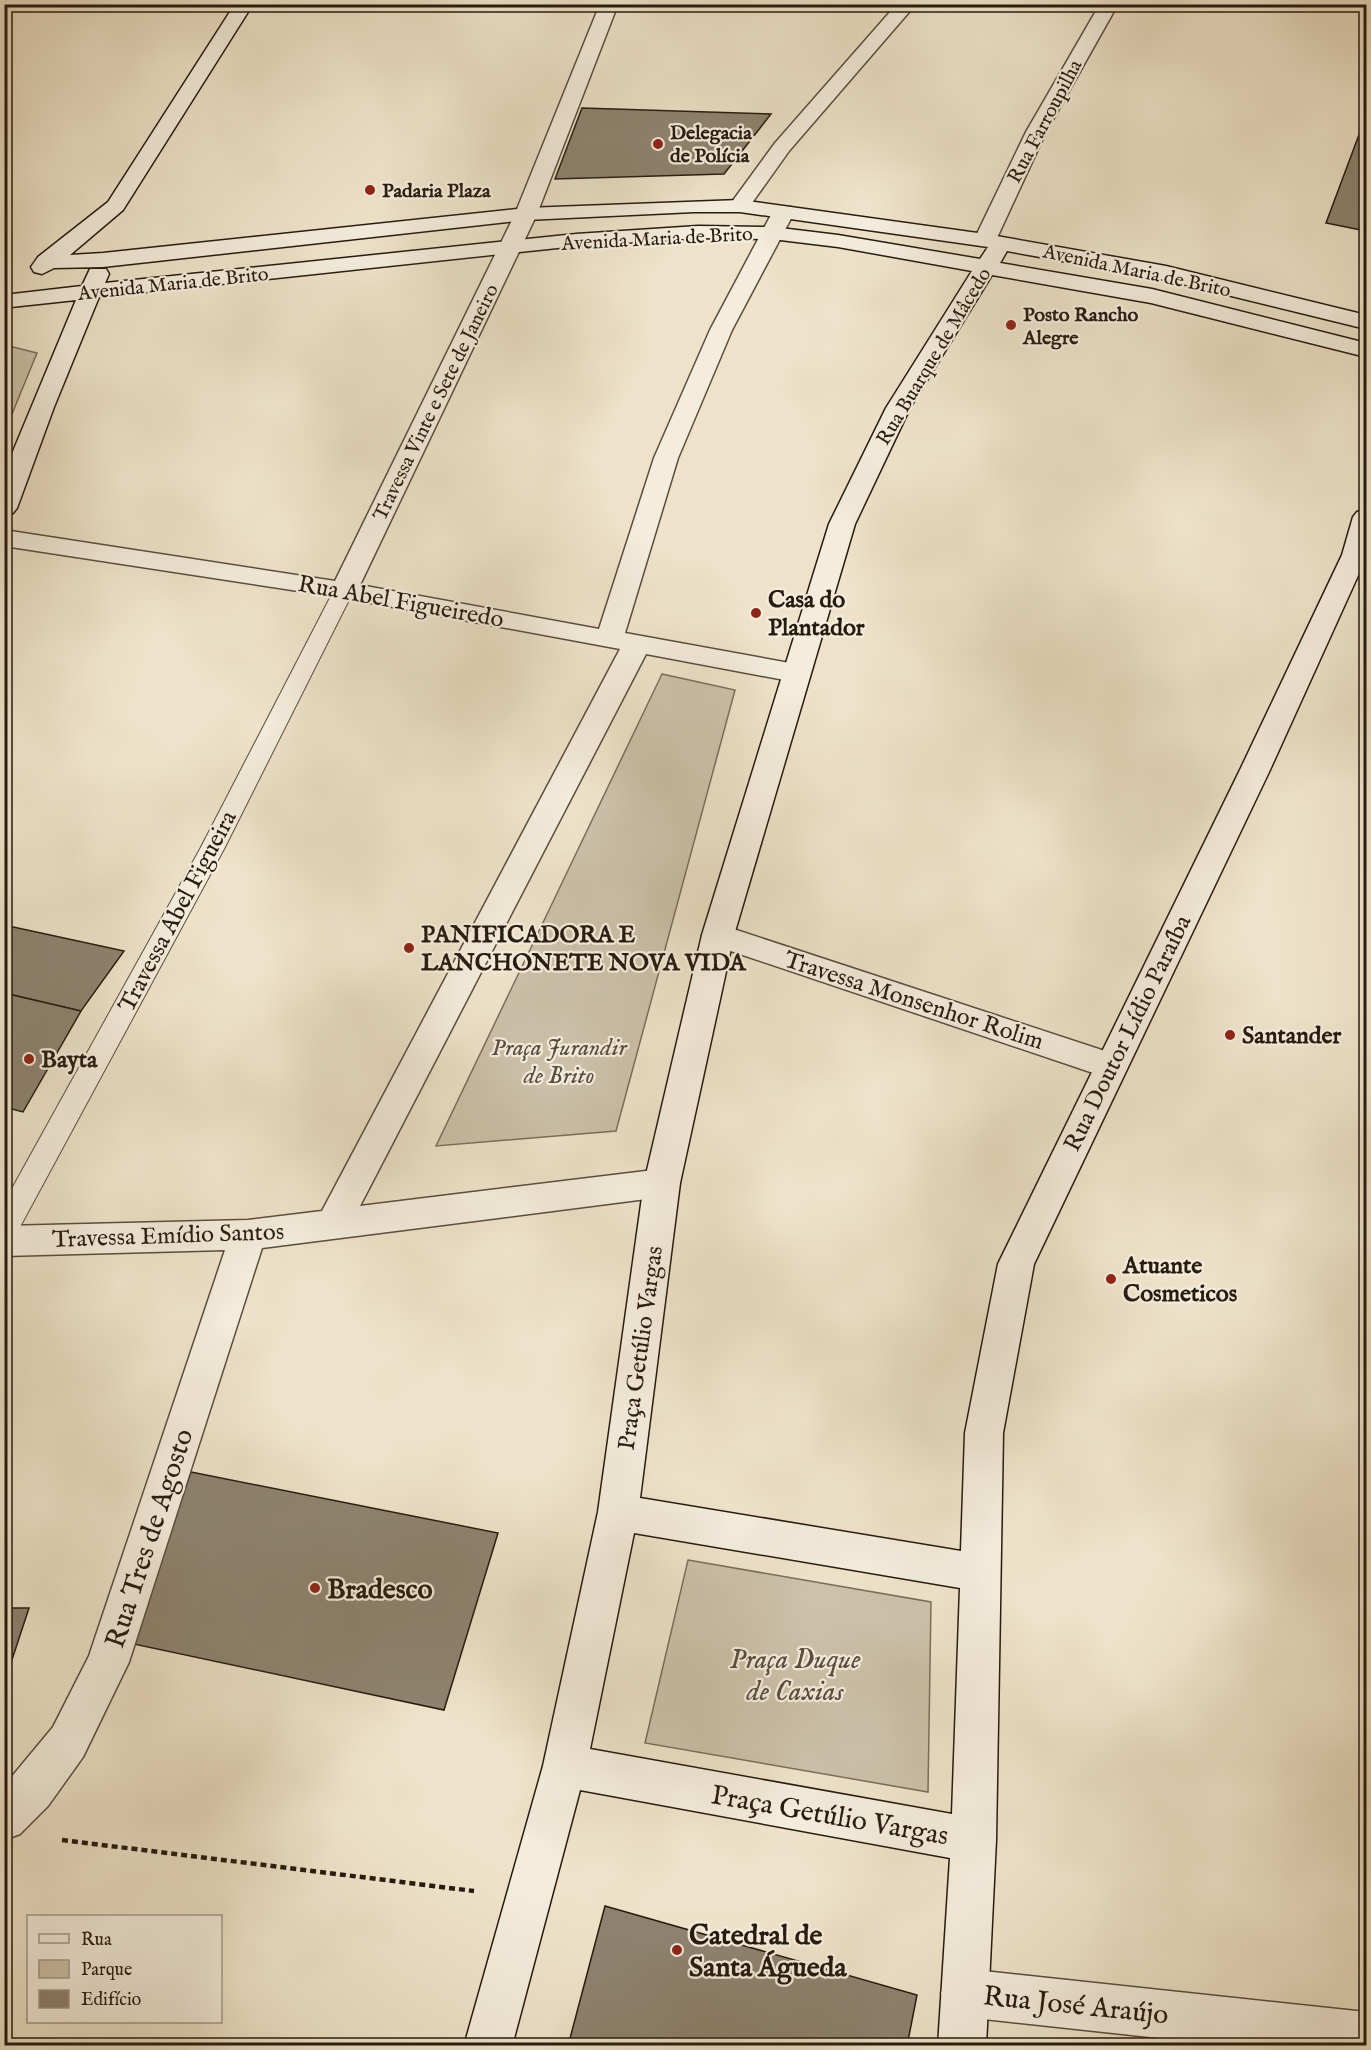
<svg xmlns="http://www.w3.org/2000/svg" width="1371" height="2050" font-family="'IM FELL English',serif">
  <rect width="100%" height="100%" fill="#eee3ca"/>
  <filter id="stains"><feTurbulence type="fractalNoise" baseFrequency=".00333" numOctaves="4"/><feColorMatrix values="0 0 0 0 .2 0 0 0 0 .09 0 0 0 0 .02 0 0 0 .5 -.17"/></filter>
  <radialGradient id="worn" r=".72"><stop offset=".6" stop-color="#630" stop-opacity="0"/><stop offset="1" stop-color="#630" stop-opacity=".3"/></radialGradient>
  <g fill="#ccc1aa" stroke="#7a6e5c" stroke-width="1.5">
    <polygon points="13,347 37,353 5,431 5,350"/>
    <polygon points="662,674 735,690 616,1131 436,1146"/>
    <polygon points="688,1560 931,1602 928,1792 645,1743"/>
  </g>
  <g fill="#8e8370" stroke="#271b0f" stroke-width="1.5">
    <polygon points="582,108 771,114 724,174 555,179"/>
    <polygon points="1366,116 1366,231 1326,223"/>
    <polygon points="4,925 124,951 81,1011 4,993"/>
    <polygon points="4,993 81,1011 23,1112 4,1107"/>
    <polygon points="191,1472 498,1533 444,1710 129,1643"/>
    <polygon points="4,1608 29,1608 4,1684"/>
    <polygon points="605,1906 917,1995 907,2046 568,2046"/>
  </g>
  <g fill="none" stroke-linecap="round" stroke-linejoin="round">
    <defs>
      <polygon id="lane" points="344,584 351,586 354,590 224,849 14,1238 4,1241 4,1203 200,849 334,590 337,586"/>
      <g id="street">
        <polygon points="600,4 618,4 537,214 360,585 599,629 654,458 710,330 773,211 777,207 791,207 795,211 732,330 678,458 625,633 795,664 805,667 809,673 805,679 795,682 646,654 360,1206 662,1169 674,1173 680,1183 674,1193 662,1197 262,1248 129,1662 83,1757 48,1806 20,1834 4,1840 4,1786 53,1727 89,1656 225,1250 4,1256 4,1226 248,1220 322,1211 620,649 344,598 4,546 4,530 335,581 515,214"/>
        <polygon points="897,4 916,4 789,151 747,210 733,210 729,206 775,143"/>
        <polygon points="1100,4 1118,4 1046,132 996,240 993,245 977,245 974,240 1026,132"/>
        <polygon points="718,924 1123,1057 1128,1066 1123,1075 1111,1079 707,943 702,935 707,927"/>
        <polygon points="965,1969 1366,2012 1366,2046 1233,2046 965,2017 948,2010 941,1993 948,1976"/>
      </g>
      <path id="secondary" d="M235 4H253L123 210 70 255 103 253 526 208 740 200 985 234 1166 266 1366 315V329L1166 280 1007 251 1000 263 1152 289 1366 343V357L1151 303 992 275 910 408 855 524 734 935 680 1183 640 1498 961 1551 965 1433 998 1264 1239 772 1342 555 1353 517 1357 512 1366 509V558L1269 772 1034 1264 1003 1433 996 1840 986 2046H938L950 1858 580 1790 512 2046H464L543 1766 598 1512 644 1183 702 935 829 524 886 408 972 271 838 247 772 239 698 238 576 246 99 297 54 407 17 508 13 513 4 516V473L76 300 11 307 4 305V295L82 286 90 269H106L109 274 105 283 576 234 698 226 772 227 838 235 980 259 988 247 740 212H694L526 220 103 267 54 268 42 274 34 272 31 267 38 257 108 202ZM634 1533 960 1588 952 1814 590 1749Z"/>
    </defs>
    <use href="#lane" stroke="#594d3e" stroke-width="2"/>
    <use href="#street" stroke="#594d3e" stroke-width="3"/>
    <use href="#secondary" stroke="#271b0f" stroke-width="3"/>
    <polyline stroke="#271b0f" stroke-width="4.5" stroke-dasharray="6 4" stroke-linecap="butt" points="62,1840 474,1891"/>
    <use href="#lane" fill="#f4eddd" fill-rule="evenodd"/>
    <use href="#street" fill="#f4eddd" fill-rule="evenodd"/>
    <use href="#secondary" fill="#f4eddd" fill-rule="evenodd"/>
  </g>
  <g fill="#8f2418" stroke="#f4eddd" stroke-width="2">
    <circle cx="658" cy="144" r="6"/>
    <circle cx="370" cy="190" r="6"/>
    <circle cx="1011" cy="325" r="6"/>
    <circle cx="756" cy="613" r="6"/>
    <circle cx="409" cy="948" r="6"/>
    <circle cx="1230" cy="1035" r="6"/>
    <circle cx="29" cy="1059" r="6"/>
    <circle cx="1111" cy="1279" r="6"/>
    <circle cx="315" cy="1588" r="6"/>
    <circle cx="677" cy="1950" r="6"/>
  </g>
  <g text-anchor="middle" stroke-width="4.5" stroke-linejoin="round" paint-order="stroke">
    <g font-size="20" fill="#271b0f" stroke="#f4eddd">
      <text transform="translate(1044 121) rotate(-62)" y="7">Rua Farroupilha</text>
      <text transform="translate(657 238) rotate(-3)" y="7">Avenida Maria de Brito</text>
      <text transform="translate(1137 270) rotate(12)" y="7">Avenida Maria de Brito</text>
      <text transform="translate(173 283) rotate(-6)" y="7">Avenida Maria de Brito</text>
      <text transform="translate(933 356) rotate(-59)" y="7">Rua Buarque de Mâcedo</text>
      <text transform="translate(435 402) rotate(-64)" y="7">Travessa Vinte e Sete de Janeiro</text>
    </g>
    <g font-size="20" font-weight="bold" fill="#271b0f" stroke="#f4eddd" text-anchor="start">
      <text x="670" y="139">Delegacia<tspan x="670" dy="23">de Polícia</tspan></text>
      <text x="382" y="197">Padaria Plaza</text>
      <text x="1023" y="321">Posto Rancho<tspan x="1023" dy="23">Alegre</tspan></text>
    </g>
    <g font-size="24" font-weight="bold" fill="#271b0f" stroke="#f4eddd" text-anchor="start">
      <text x="768" y="607">Casa do<tspan x="768" dy="28">Plantador</tspan></text>
      <text x="421" y="942">PANIFICADORA E<tspan x="421" dy="28">LANCHONETE NOVA VIDA</tspan></text>
      <text x="1242" y="1043">Santander</text>
      <text x="41" y="1067">Bayta</text>
      <text x="1123" y="1273">Atuante<tspan x="1123" dy="28">Cosmeticos</tspan></text>
    </g>
    <g font-size="24" fill="#271b0f" stroke="#f4eddd">
      <text transform="translate(401 601) rotate(10)" y="8">Rua Abel Figueiredo</text>
      <text transform="translate(177 911) rotate(-62)" y="8">Travessa Abel Figueira</text>
      <text transform="translate(914 1000) rotate(18)" y="8">Travessa Monsenhor Rolim</text>
      <text transform="translate(1127 1033) rotate(-64)" y="8">Rua Doutor Lídio Paraíba</text>
      <text transform="translate(168 1235) rotate(-2)" y="8">Travessa Emídio Santos</text>
      <text transform="translate(640 1348) rotate(-82)" y="8">Praça Getúlio Vargas</text>
    </g>
    <g font-size="24" font-style="italic" fill="#594d3e" stroke="#f4eddd">
      <text x="559" y="1055">Praça Jurandir<tspan x="559" dy="28">de Brito</tspan></text>
    </g>
    <g font-size="28" fill="#271b0f" stroke="#f4eddd">
      <text transform="translate(148 1538) rotate(-72)" y="10">Rua Tres de Agosto</text>
      <text transform="translate(830 1814) rotate(10)" y="10">Praça Getúlio Vargas</text>
      <text transform="translate(1076 2004) rotate(6)" y="10">Rua José Araújo</text>
    </g>
    <g font-size="28" font-weight="bold" fill="#271b0f" stroke="#f4eddd" text-anchor="start">
      <text x="327" y="1598">Bradesco</text>
      <text x="689" y="1944">Catedral de<tspan x="689" dy="32">Santa Águeda</tspan></text>
    </g>
    <g font-size="28" font-style="italic" fill="#594d3e" stroke="#f4eddd">
      <text x="795" y="1668">Praça Duque<tspan x="795" dy="32">de Caxias</tspan></text>
    </g>
  </g>
  <rect width="1371" height="2050" fill="none" stroke="#eee3ca" stroke-width="24"/>
  <rect x="6" y="6" width="1359" height="2038" fill="none" stroke="#271b0f" stroke-width="3"/>
  <rect x="12" y="12" width="1347" height="2026" fill="none" stroke="#271b0f" stroke-width="1.5"/>
  <rect x="27" y="1915" width="195" height="108" fill="#f4eddd" stroke="#a2998b" stroke-width="1.5"/>
  <rect x="39" y="1934" width="30" height="9" fill="#f4eddd" stroke="#a2998b" stroke-width="1.5"/>
  <text x="81" y="1945" font-size="18" fill="#271b0f">Rua</text>
  <rect x="39" y="1960" width="30" height="18" fill="#ccc1aa" stroke="#a2998b" stroke-width="1.5"/>
  <text x="81" y="1975" font-size="18" fill="#271b0f">Parque</text>
  <rect x="39" y="1990" width="30" height="18" fill="#8e8370" stroke="#a2998b" stroke-width="1.5"/>
  <text x="81" y="2005" font-size="18" fill="#271b0f">Edifício</text>
  <rect width="100%" height="100%" filter="url(#stains)"/>
  <rect width="100%" height="100%" fill="url(#worn)"/>
</svg>
